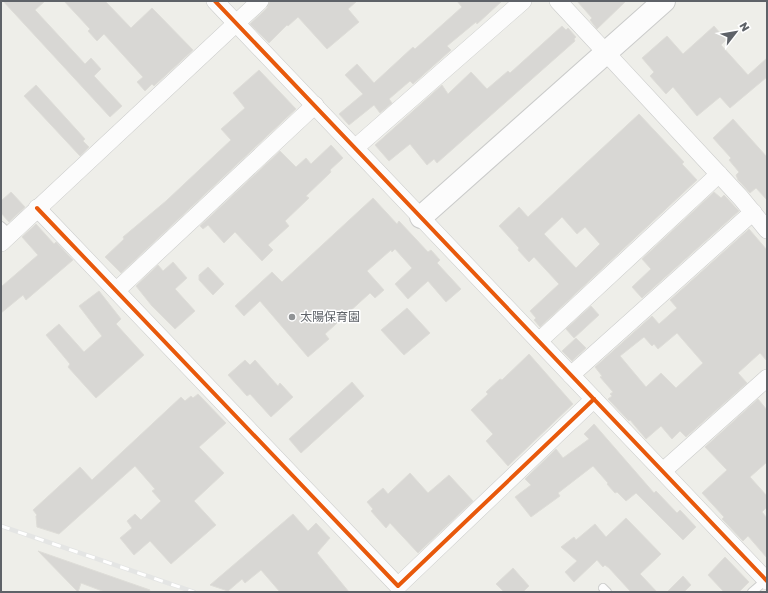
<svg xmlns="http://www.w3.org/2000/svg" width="768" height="593" font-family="'Golos Text','Noto Sans JP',sans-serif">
  <rect width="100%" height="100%" fill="#eeeee9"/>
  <g fill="#d8d7d4" stroke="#deddd8" fill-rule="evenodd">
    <polygon points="3,1 45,1 35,10 85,64 91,58 101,69 94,76 122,106 110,117"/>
    <polygon points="64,1 105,1 131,28 152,8 193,50 154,86 152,84 145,91 137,82 143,77 104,34 97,41 88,31 90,29"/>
    <polygon points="270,1 357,1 348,9 359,22 327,49 298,17 288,26 287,25 269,43 250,24 267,8"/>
    <polygon points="457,1 502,1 477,24 476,22 447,46 451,50 413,84 410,81 389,99 392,103 380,113 374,105 349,125 339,114 363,94 345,75 357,64 374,83 413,47 415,49 462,7"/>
    <polygon points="577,1 626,1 597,29 590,20 592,18"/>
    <polygon points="562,26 566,30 568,28 576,37 574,39 575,41 437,163 434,159 427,165 410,144 389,161 375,145 442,85 448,94 471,72 487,89 508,71 510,73"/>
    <polygon points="714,26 726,40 721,45 748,75 767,58 767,77 730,108 720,97 697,116 673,87 666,94 650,76 654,72 642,58 667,36 683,54"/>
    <polygon points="259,70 296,109 121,273 105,257 124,239 123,237 166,201 231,140 221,129 245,108 233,93"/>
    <polygon points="36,85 85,139 83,141 89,147 80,156 24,96"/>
    <path d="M639 114 684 162 682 164 697 180 540 327 534 320 536 318 530 311 559 284 534 257 529 262 518 250 519 248 499 226 519 207 528 217ZM562 217 577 234 585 227 600 244 576 268 544 234Z"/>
    <polygon points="733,119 767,157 767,200 756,188 750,193 738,180 736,175 739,172 729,160 731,158 713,138"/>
    <polygon points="331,145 343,158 330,170 331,172 306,196 309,198 285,221 289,226 268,245 273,250 262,261 235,232 224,243 208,225 203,229 200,226 280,151 296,167 306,158 311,164"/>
    <polygon points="11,192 25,207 9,222 1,213 1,201"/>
    <polygon points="714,192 721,198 724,195 739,211 642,298 632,287 651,269 642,259"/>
    <polygon points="373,198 397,224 399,221 428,252 431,250 440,260 437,263 461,289 446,302 428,281 408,299 395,284 412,268 395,249 392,252 391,250 367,271 384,290 375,298 370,293 325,334 329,339 308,357 260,301 244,316 235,306 272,272 282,282"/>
    <polygon points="36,224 54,244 56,242 73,260 26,300 23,295 1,313 1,287 38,255 22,237"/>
    <path d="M749 229 767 250V361L760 353 738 373 747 383 686 437 680 431 672 439 661 426 646 439 630 420 629 421 608 399 612 396 610 394 613 392 600 377 602 376 595 367 652 316 659 324 677 308 670 300ZM677 333 703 363 676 388 661 373 646 387 620 356 644 337 652 346 654 344 658 349Z"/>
    <polygon points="173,262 187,278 175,289 195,311 175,329 152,306 136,286 158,265 163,271"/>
    <polygon points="208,267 224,284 213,295 199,280 199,275"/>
    <polygon points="99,291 121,319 116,324 144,355 96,398 68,367 70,364 46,335 59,324 84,352 102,336 79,306"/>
    <polygon points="591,306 599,315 574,338 566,329"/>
    <polygon points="407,308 430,333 404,355 381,330"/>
    <polygon points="576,338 586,348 572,361 562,351"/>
    <polygon points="529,354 573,404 508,466 486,441 493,434 471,410 488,394 486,392 500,379 502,380"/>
    <polygon points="245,360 250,365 255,360 278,386 280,383 293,397 271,417 250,394 247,396 228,375"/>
    <polygon points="352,382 364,396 301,453 289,439"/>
    <polygon points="198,394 226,423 199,447 224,473 194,501 216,525 171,564 150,541 134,555 120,538 132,528 127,521 135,514 141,520 161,501 152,491 155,489 135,466 59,534 37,527 36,516 37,515 33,510 80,467 92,480 181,397 185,401 191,396 193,398"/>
    <polygon points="758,399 767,410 767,462 750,477 767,496 767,507 762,512 767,518 767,558 748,536 743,541 722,519 724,517 702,493 727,470 705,447"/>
    <polygon points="594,424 654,493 656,491 677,513 680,510 696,527 683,540 636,493 626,501 617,492 615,493 607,484 608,483 593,466 558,493 560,496 531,517 515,497 531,485 525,479 556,449 563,458 589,439 584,434"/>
    <polygon points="410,473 428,493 449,475 473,501 418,553 390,523 386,528 371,511 373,509 367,502 383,488 388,494"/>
    <polygon points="293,514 308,531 316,523 330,538 317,553 349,592 280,592 261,570 245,583 242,579 228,591 210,585"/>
    <polygon points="626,518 661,554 640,574 657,592 631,592 609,568 605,565 603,567 597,560 574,582 565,572 577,561 561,547 574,537 576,540 595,524 606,537"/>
    <polygon points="38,551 150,590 149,592 105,592 81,583 78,592"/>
    <polygon points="725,557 749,582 739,592 724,592 708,575"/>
    <polygon points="513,568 529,586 523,592 504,592 496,584"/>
    <polygon points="683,576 691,585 684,592 667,592"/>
  </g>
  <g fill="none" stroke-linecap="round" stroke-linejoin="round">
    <defs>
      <g id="lane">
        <polyline points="1,226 10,234"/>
        <polyline points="603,588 607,592"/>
        <polyline points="752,592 766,580"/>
      </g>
      <g id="street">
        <polyline points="215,1 767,581"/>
        <polyline points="558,1 741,198 767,230"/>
        <polyline points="355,148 523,1"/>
        <polyline points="37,208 398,586 594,399"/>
        <polyline points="1,243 260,1"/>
        <polyline points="117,290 315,105"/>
        <polyline points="539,341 719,174"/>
        <polyline points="571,375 753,212"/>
        <polyline points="663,471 767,378"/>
      </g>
      <polyline id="secondary" points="421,217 664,1"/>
    </defs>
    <use href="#lane" stroke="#cbcccb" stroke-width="10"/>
    <use href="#street" stroke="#cbcccb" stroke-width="18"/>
    <use href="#secondary" stroke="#cacbca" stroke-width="24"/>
    <use href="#lane" stroke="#fcfcfc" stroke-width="8"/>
    <use href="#street" stroke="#fcfcfc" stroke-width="17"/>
    <use href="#secondary" stroke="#fcfcfc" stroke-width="22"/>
    <defs>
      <polyline id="rail" points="1,526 194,592"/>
    </defs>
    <use href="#rail" stroke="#e4e5e4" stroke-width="4.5"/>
    <use href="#rail" stroke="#fff" stroke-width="3" stroke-dasharray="9" stroke-linecap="butt"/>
    <defs>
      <g id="cycleway">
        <polyline points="215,1 767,581"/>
        <polyline points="37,208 398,586 594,399"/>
      </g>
    </defs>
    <use href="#cycleway" stroke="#fff" stroke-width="6"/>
    <use href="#cycleway" stroke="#e8590c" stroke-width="4"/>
  </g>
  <circle fill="#909395" stroke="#fff" stroke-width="1.5" cx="292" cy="317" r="4"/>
  <g text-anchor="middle" stroke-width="3" stroke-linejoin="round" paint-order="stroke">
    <g font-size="12" fill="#5e6268" stroke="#fff" text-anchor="start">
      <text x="300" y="321">太陽保育園</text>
    </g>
  </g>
  <rect width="768" height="593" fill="none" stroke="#5e6268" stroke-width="4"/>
  <g transform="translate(736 32) rotate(59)" stroke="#ffffff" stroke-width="3" paint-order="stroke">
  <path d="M0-3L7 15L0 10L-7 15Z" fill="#5e6268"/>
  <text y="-6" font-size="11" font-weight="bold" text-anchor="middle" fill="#5e6268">N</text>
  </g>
</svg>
